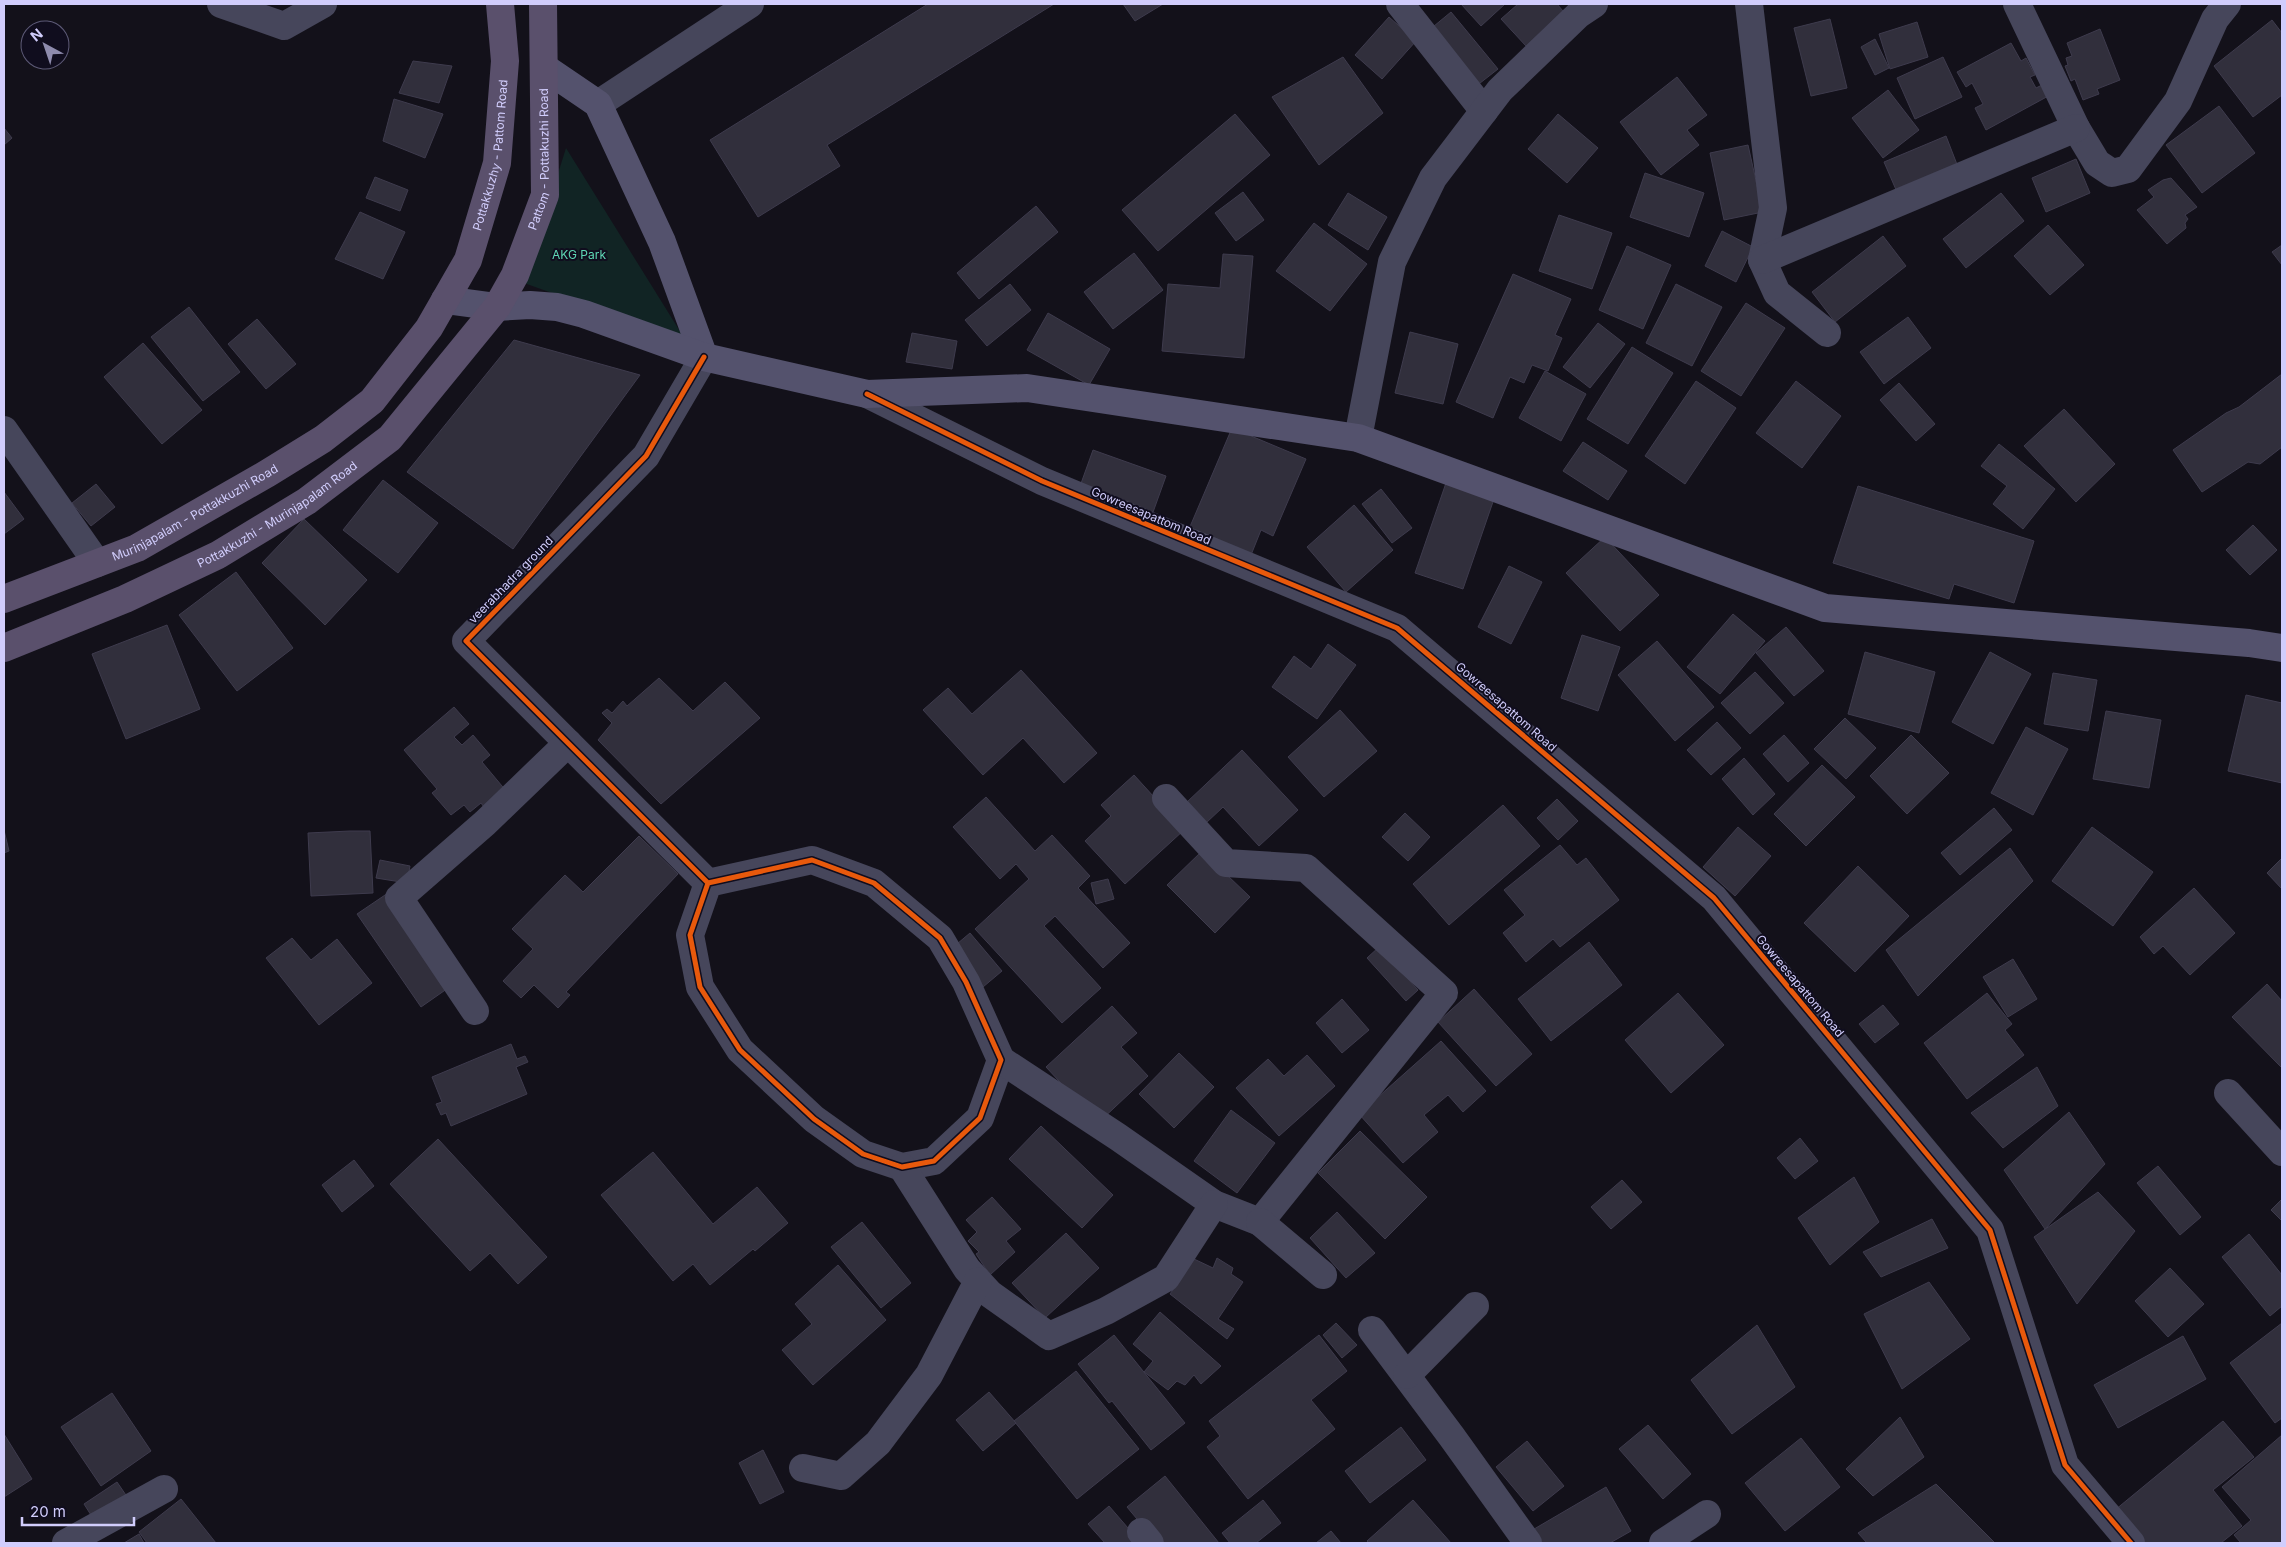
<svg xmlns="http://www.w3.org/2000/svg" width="2286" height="1547" font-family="Inter,sans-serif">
  <rect width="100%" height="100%" fill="#13111a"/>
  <polygon fill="#112424" points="566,148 686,341 524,283"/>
  <g fill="#312f3c" stroke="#3e3b4d">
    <polygon points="928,4 1054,4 827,145 840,166 758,217 710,140"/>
    <polygon points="1123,4 1163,4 1135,21"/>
    <polygon points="1461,4 1505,4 1481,26"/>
    <polygon points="1518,4 1557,4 1563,11 1526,46 1501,19"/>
    <polygon points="1451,12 1498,69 1475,87 1428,31"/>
    <polygon points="1389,17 1416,41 1382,79 1355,55"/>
    <polygon points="1830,19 1847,88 1811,96 1794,28"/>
    <polygon points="2272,20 2282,33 2282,95 2253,117 2214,66"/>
    <polygon points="1917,22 1928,57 1890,69 1879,34"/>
    <polygon points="2100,29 2120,80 2097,89 2099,94 2083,100 2075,79 2071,81 2065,66 2068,65 2066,58 2072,56 2067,43"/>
    <polygon points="1875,39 1889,68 1875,75 1861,47"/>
    <polygon points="2011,43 2021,61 2026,58 2035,75 2030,77 2036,88 2046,83 2052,94 1986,130 1975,108 1983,104 1972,83 1966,87 1957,72"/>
    <polygon points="1343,57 1383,113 1319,165 1272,97"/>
    <polygon points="1943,57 1962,97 1915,119 1897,78"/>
    <polygon points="413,61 452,66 439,103 399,93"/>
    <polygon points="1677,77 1707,115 1687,130 1699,145 1661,175 1620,122"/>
    <polygon points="1888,90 1919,130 1883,158 1852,118"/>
    <polygon points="394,99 443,114 425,158 383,141"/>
    <polygon points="2219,106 2255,153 2202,193 2166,145"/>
    <polygon points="1235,114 1270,155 1158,251 1122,210"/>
    <polygon points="1558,114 1598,148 1567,183 1528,149"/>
    <polygon points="4,128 12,138 4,145"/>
    <polygon points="1946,136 1958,167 1897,192 1884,162"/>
    <polygon points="1748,145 1763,212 1724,220 1710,153"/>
    <polygon points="2076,159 2090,193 2046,212 2032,178"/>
    <polygon points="1645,173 1704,193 1689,237 1630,217"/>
    <polygon points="375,177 408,190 400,211 366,198"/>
    <polygon points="2171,178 2197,207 2185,215 2188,219 2185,223 2186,228 2167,244 2137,210 2154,197 2148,190 2163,180"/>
    <polygon points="1243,192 1264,220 1236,241 1215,213"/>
    <polygon points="1348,193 1387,217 1368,250 1328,225"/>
    <polygon points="2001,193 2024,221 1966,268 1943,239"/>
    <polygon points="1036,206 1058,232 979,299 957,273"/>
    <polygon points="360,212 405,232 383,279 335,259"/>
    <polygon points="1559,215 1612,233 1592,289 1539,271"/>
    <polygon points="1314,223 1367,264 1330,311 1276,271"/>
    <polygon points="2048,225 2084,265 2050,295 2014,256"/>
    <polygon points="1722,231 1753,247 1736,282 1705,266"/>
    <polygon points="1883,236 1906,266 1835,322 1812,292"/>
    <polygon points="2282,245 2282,265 2272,252"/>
    <polygon points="1627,246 1671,265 1643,329 1599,310"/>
    <polygon points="1134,253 1163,290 1113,329 1084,292"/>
    <polygon points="1223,254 1253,256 1244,358 1162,351 1168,284 1220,288"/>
    <polygon points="1513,274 1571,299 1555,335 1562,338 1548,371 1532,365 1524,383 1510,377 1493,418 1456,402"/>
    <polygon points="1010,284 1031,310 987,346 965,320"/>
    <polygon points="1676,284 1722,307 1692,366 1646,343"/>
    <polygon points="1746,303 1785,328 1741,396 1701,371"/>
    <polygon points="189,307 240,372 203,401 151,337"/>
    <polygon points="1048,313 1110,349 1089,385 1027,350"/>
    <polygon points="1908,317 1931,348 1884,384 1860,352"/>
    <polygon points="257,319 296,364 266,389 228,344"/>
    <polygon points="1598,323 1625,344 1590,388 1563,367"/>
    <polygon points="1410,332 1458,344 1443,404 1395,393"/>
    <polygon points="912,333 957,341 952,369 906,362"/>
    <polygon points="514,340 640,375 513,549 407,472"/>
    <polygon points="143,343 202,410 162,444 104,377"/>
    <polygon points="1632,347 1673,373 1628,444 1587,419"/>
    <polygon points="1545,371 1586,394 1561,441 1519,418"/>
    <polygon points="2282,374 2282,447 2260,464 2248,462 2202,492 2173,450 2226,413 2239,407"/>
    <polygon points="1696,381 1736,408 1685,484 1645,456"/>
    <polygon points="1796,381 1841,416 1802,468 1756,433"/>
    <polygon points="1899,383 1935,424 1916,441 1880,400"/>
    <polygon points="2064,409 2115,464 2076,502 2024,446"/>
    <polygon points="1232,428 1306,459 1273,536 1261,530 1251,555 1189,529"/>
    <polygon points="1583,442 1627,471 1608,500 1563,471"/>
    <polygon points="1999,444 2055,489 2023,529 1993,504 2007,486 1981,466"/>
    <polygon points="1093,450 1166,476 1152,515 1079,489"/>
    <polygon points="383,480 438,523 398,573 343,530"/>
    <polygon points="1447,480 1495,496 1463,589 1415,573"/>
    <polygon points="96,484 115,507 91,526 72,503"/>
    <polygon points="1858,486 2034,541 2014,603 1954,584 1949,599 1833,563"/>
    <polygon points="1381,489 1412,528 1392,543 1362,504"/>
    <polygon points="4,492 24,519 4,534"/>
    <polygon points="1354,505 1393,550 1346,592 1307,547"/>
    <polygon points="304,519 367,580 325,625 262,563"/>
    <polygon points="2253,525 2277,550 2250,575 2226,550"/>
    <polygon points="1605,537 1659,595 1620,631 1566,573"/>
    <polygon points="1509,566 1542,582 1511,644 1478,627"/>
    <polygon points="236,572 293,648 237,691 179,615"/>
    <polygon points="1733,614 1765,641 1720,694 1687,667"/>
    <polygon points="167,625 200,709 126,739 92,654"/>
    <polygon points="1786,627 1824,671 1794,696 1756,653"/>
    <polygon points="1582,635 1620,647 1598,711 1561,698"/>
    <polygon points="1657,641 1714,707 1675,741 1618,675"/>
    <polygon points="1328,644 1356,665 1317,719 1272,687 1294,656 1311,669"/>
    <polygon points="1865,652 1935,672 1919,733 1848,714"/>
    <polygon points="1990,652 2031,674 1993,744 1952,722"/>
    <polygon points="1021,670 1097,753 1064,783 1023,738 983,775 923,710 948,688 972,714"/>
    <polygon points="1755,672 1784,703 1750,734 1721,703"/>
    <polygon points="2053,673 2097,680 2088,731 2044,724"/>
    <polygon points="659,678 693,711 725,682 760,718 661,804 598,740 612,723 602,713 607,709 612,713 623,701 627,706"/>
    <polygon points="2246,695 2282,703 2282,783 2228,771"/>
    <polygon points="454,707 469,724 454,737 462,745 473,735 490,755 482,762 507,792 486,810 481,803 470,812 464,805 451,815 432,793 437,789 404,750"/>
    <polygon points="1340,710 1377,751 1324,797 1288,757"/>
    <polygon points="2106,711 2161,720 2149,788 2093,779"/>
    <polygon points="1845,718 1876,748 1846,779 1814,749"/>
    <polygon points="1717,722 1741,748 1711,775 1687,750"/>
    <polygon points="2026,727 2068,749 2033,815 1991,793"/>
    <polygon points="1784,735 1809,763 1788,782 1763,754"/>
    <polygon points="1911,735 1949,773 1907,814 1870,776"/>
    <polygon points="1242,750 1298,810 1259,846 1223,807 1206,823 1187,802"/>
    <polygon points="1744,758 1775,794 1753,815 1722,779"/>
    <polygon points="1822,765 1855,797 1806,846 1774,814"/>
    <polygon points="1134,775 1184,830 1125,884 1085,841 1111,816 1101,805"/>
    <polygon points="986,797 1035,851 1052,835 1090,876 1078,888 1130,943 1103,968 1055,916 1044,926 1101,988 1062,1023 975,929 1029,879 1016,864 1000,879 953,827"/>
    <polygon points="1557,799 1578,821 1558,840 1537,818"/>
    <polygon points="1503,805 1540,846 1449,925 1413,884"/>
    <polygon points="1994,808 2012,830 1960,875 1941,853"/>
    <polygon points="1405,813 1430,837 1408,861 1382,837"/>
    <polygon points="1738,827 1771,856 1735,896 1703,867"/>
    <polygon points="2092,827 2153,872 2113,926 2052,881"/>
    <polygon points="4,830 9,851 4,853"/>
    <polygon points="350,831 370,831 373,893 311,896 308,833"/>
    <polygon points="639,836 678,874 566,992 570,995 558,1008 534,985 521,998 503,981 533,949 512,929 565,875 583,892"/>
    <polygon points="1560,845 1577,865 1586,858 1619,900 1560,947 1553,939 1526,962 1503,933 1525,915 1504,890"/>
    <polygon points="2010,848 2033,881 1918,996 1886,950"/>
    <polygon points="1202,851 1250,897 1215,933 1167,885"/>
    <polygon points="2282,858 2282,889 2267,873"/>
    <polygon points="380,860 410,866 407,883 376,878"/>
    <polygon points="1858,866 1909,916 1855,972 1804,923"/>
    <polygon points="1108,879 1114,899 1096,904 1091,883"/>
    <polygon points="2194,888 2235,933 2190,975 2163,946 2154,954 2140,937"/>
    <polygon points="388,893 451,986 421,1007 357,914"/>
    <polygon points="970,933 1002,971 983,987 951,949"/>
    <polygon points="292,938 311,960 337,939 372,983 319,1025 266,958"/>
    <polygon points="1589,942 1622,985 1551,1041 1518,999"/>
    <polygon points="1379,947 1418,990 1406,1001 1367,958"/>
    <polygon points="2013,959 2037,999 2008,1017 1983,977"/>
    <polygon points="2267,984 2282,1001 2282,1068 2232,1017"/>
    <polygon points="1474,989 1532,1054 1496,1086 1438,1022"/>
    <polygon points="1678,993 1724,1045 1671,1093 1625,1040"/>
    <polygon points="1987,993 2012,1024 2005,1030 2024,1055 1967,1099 1924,1043"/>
    <polygon points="1342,999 1369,1030 1342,1053 1316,1023"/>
    <polygon points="1883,1005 1899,1024 1875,1043 1859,1024"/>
    <polygon points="1112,1006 1137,1033 1121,1047 1148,1076 1098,1123 1046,1067"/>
    <polygon points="1441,1041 1486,1091 1463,1112 1448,1095 1424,1115 1438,1132 1403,1163 1359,1114"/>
    <polygon points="511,1044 517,1059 525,1056 528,1062 516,1067 527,1094 451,1126 446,1113 441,1115 436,1104 442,1102 432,1077"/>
    <polygon points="1179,1053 1214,1087 1174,1128 1139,1094"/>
    <polygon points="1307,1055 1335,1086 1279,1136 1236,1088 1268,1059 1284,1076"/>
    <polygon points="2037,1067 2058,1106 2003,1148 1971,1113"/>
    <polygon points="1231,1110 1275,1143 1237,1193 1194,1161"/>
    <polygon points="2069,1112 2105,1164 2045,1229 2004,1170"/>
    <polygon points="1041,1126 1113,1195 1082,1228 1009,1159"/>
    <polygon points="1360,1131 1427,1197 1385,1239 1318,1173"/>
    <polygon points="1800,1138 1818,1161 1795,1179 1777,1158"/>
    <polygon points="438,1139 547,1257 518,1284 490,1253 470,1271 390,1184"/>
    <polygon points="653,1152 713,1224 757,1187 788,1223 755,1251 753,1249 710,1285 693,1264 673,1281 601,1195"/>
    <polygon points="354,1160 374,1186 342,1212 322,1185"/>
    <polygon points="2158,1166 2201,1217 2180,1235 2137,1183"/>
    <polygon points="1854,1177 1879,1222 1830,1265 1798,1218"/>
    <polygon points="1622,1180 1642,1202 1611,1229 1591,1207"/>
    <polygon points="2098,1192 2135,1231 2077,1304 2034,1237"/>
    <polygon points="992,1197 1021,1229 1006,1241 1015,1252 990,1275 976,1254 979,1252 968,1241 977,1232 966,1220"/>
    <polygon points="2282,1199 2282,1221 2271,1210"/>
    <polygon points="1337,1212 1375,1253 1346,1278 1310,1238"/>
    <polygon points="1932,1219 1948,1248 1881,1277 1863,1252"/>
    <polygon points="862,1222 911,1283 881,1308 831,1247"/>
    <polygon points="1066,1233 1099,1268 1045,1318 1012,1283"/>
    <polygon points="2249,1234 2282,1275 2282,1306 2270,1316 2222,1257"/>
    <polygon points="1217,1258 1233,1268 1231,1274 1243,1282 1218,1319 1234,1329 1227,1339 1170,1294 1194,1259 1213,1268"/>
    <polygon points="838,1265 886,1320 813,1385 782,1350 812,1324 795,1304"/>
    <polygon points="2170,1268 2204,1304 2168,1337 2135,1301"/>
    <polygon points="1929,1282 1970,1339 1902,1389 1864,1314"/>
    <polygon points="1160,1312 1221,1366 1201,1384 1194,1375 1185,1385 1177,1381 1168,1390 1144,1372 1153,1361 1133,1344"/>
    <polygon points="1336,1323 1357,1345 1342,1358 1323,1335"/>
    <polygon points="2282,1323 2282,1418 2275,1423 2230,1363"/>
    <polygon points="1757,1325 1795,1387 1732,1434 1691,1380"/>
    <polygon points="1114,1335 1185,1423 1151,1450 1112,1401 1109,1403 1078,1364"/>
    <polygon points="1319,1335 1347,1371 1311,1400 1335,1429 1248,1499 1207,1447 1220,1436 1209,1421"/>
    <polygon points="2183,1336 2206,1379 2118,1428 2094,1385"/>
    <polygon points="1076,1371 1139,1449 1077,1499 1014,1421"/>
    <polygon points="989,1392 1016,1423 983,1451 956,1420"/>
    <polygon points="112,1393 151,1451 101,1486 61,1427"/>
    <polygon points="1900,1417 1924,1457 1873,1496 1846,1469"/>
    <polygon points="2223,1421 2254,1457 2213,1490 2242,1526 2221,1543 2143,1543 2115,1510"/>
    <polygon points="1648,1425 1691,1474 1663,1499 1619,1449"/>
    <polygon points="1401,1427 1426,1460 1370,1503 1345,1471"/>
    <polygon points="4,1434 32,1479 4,1497"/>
    <polygon points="2282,1435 2282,1543 2241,1543 2234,1535 2251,1520 2222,1487"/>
    <polygon points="1801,1438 1840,1487 1785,1531 1745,1483"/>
    <polygon points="1527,1441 1564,1486 1533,1511 1496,1467"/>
    <polygon points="763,1450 784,1492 760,1504 739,1463"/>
    <polygon points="1165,1476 1219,1543 1157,1543 1127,1507"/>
    <polygon points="117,1482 130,1501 96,1523 84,1504"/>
    <polygon points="1936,1484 1995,1543 1867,1543 1858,1533"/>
    <polygon points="1606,1487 1631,1531 1610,1543 1535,1543 1529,1532"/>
    <polygon points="181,1499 216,1543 147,1543 139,1532"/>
    <polygon points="1263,1500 1281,1523 1256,1543 1230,1543 1222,1533"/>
    <polygon points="1413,1500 1451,1543 1369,1543 1367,1541"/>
    <polygon points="1109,1506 1141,1543 1105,1543 1088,1524"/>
    <polygon points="1331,1531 1341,1543 1316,1543"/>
    <polygon points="139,1534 144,1543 124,1543"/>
  </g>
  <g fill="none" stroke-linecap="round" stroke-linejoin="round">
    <g stroke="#46465b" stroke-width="28">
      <polyline points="221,4 284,26 323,4"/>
      <polyline points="1400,4 1484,111"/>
      <polyline points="1749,4 1773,208 1762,260 1777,293 1827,333"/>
      <polyline points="2017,4 2076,128 2097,163 2112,173 2128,169 2178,101 2215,19 2227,4"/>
      <polyline points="598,104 750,4"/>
      <polyline points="1762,260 2076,128"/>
      <polyline points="704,357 646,456 466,641 708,883 812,860 874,883 940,938 966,982 1001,1060 980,1118 934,1161 902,1167 863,1154 814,1119 740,1050 700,987 690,935 708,883"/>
      <polyline points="4,430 97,563"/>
      <polyline points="1358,438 1392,262 1433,178 1500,90 1579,14 1594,4"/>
      <polyline points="475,1011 399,898 485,823 568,743"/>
      <polyline points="1001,1060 1118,1137 1214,1204 1260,1222 1444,993 1306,868 1226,863 1166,798"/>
      <polyline points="2228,1093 2282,1152"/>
      <polyline points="902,1167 967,1269 990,1294 1049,1336 1106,1311 1166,1278 1214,1204"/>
      <polyline points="1260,1222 1323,1275"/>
      <polyline points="1372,1330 1452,1437 1528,1543"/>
      <polyline points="1407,1375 1475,1306"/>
      <polyline points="803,1468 841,1476 878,1443 929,1375 978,1281"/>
      <polyline points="1141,1532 1150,1543"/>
      <polyline points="66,1543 164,1489"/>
      <polyline points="1663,1543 1707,1514"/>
    </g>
    <polyline stroke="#46465b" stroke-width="28" points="867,394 1042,481 1397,628 1714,898 1990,1230 2065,1465 2131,1543"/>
    <g stroke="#54526d" stroke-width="28">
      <polyline points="545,68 598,104 662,242 704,357"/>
      <polyline points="445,300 497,307 530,305 557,307 584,314 704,357 867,394 1027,388 1358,438 1825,608 2249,643 2282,648"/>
    </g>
    <g stroke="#5a506c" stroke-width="28">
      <path id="s1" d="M4 599 137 548 268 473 323 439 372 401 429 328 468 260 497 163 505 61 500 4"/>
      <path id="s2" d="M4 648 125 599 218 555 307 501 390 438 497 307 515 275 545 195 543 4"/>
    </g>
    <defs>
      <g id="cycleway">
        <polyline points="704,357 646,456 466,641 708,883 812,860 874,883 940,938 966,982 1001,1060 980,1118 934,1161 902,1167 863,1154 814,1119 740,1050 700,987 690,935 708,883"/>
        <polyline points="867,394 1042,481 1397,628 1714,898 1990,1230 2065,1465 2131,1543"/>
      </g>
    </defs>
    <use href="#cycleway" stroke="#100d1e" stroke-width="8"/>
    <use href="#cycleway" stroke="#e8590c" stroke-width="5"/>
  </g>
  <g text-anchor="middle" stroke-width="4" stroke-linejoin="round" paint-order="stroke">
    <g font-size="12" fill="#d1cdfc" stroke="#100d1e">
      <text dy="4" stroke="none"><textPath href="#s1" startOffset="699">Pottakkuzhy - Pattom Road</textPath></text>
      <text dy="4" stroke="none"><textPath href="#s2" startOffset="768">Pattom - Pottakuzhi Road</textPath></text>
      <text dy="4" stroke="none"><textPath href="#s1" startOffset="210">Murinjapalam - Pottakkuzhi Road</textPath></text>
      <text dy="4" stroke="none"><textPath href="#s2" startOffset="305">Pottakkuzhi - Murinjapalam Road</textPath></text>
      <text transform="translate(1151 516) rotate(23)" y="4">Gowreesapattom Road</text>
      <text transform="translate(511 580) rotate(-46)" y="4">veerabhadra ground</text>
      <text transform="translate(1506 707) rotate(41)" y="4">Gowreesapattom Road</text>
      <text transform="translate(1800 986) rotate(50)" y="4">Gowreesapattom Road</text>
    </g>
    <g font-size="12" fill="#5ed7b5" stroke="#100d1e">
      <text x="579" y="259">AKG Park</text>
    </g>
  </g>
  <rect width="2286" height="1547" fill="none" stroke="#d1cdfc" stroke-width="10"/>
  <g transform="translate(45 45) rotate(320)"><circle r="24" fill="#100d1e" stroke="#5d5a77"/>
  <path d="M0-4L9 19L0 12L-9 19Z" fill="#8e8bad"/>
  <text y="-8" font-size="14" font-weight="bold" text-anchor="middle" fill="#d1cdfc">N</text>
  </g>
  <path d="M22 1517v8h112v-8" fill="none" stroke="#d1cdfc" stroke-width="2.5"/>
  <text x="30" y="1517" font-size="15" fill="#d1cdfc" stroke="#100d1e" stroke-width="4" paint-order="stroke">20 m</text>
</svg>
